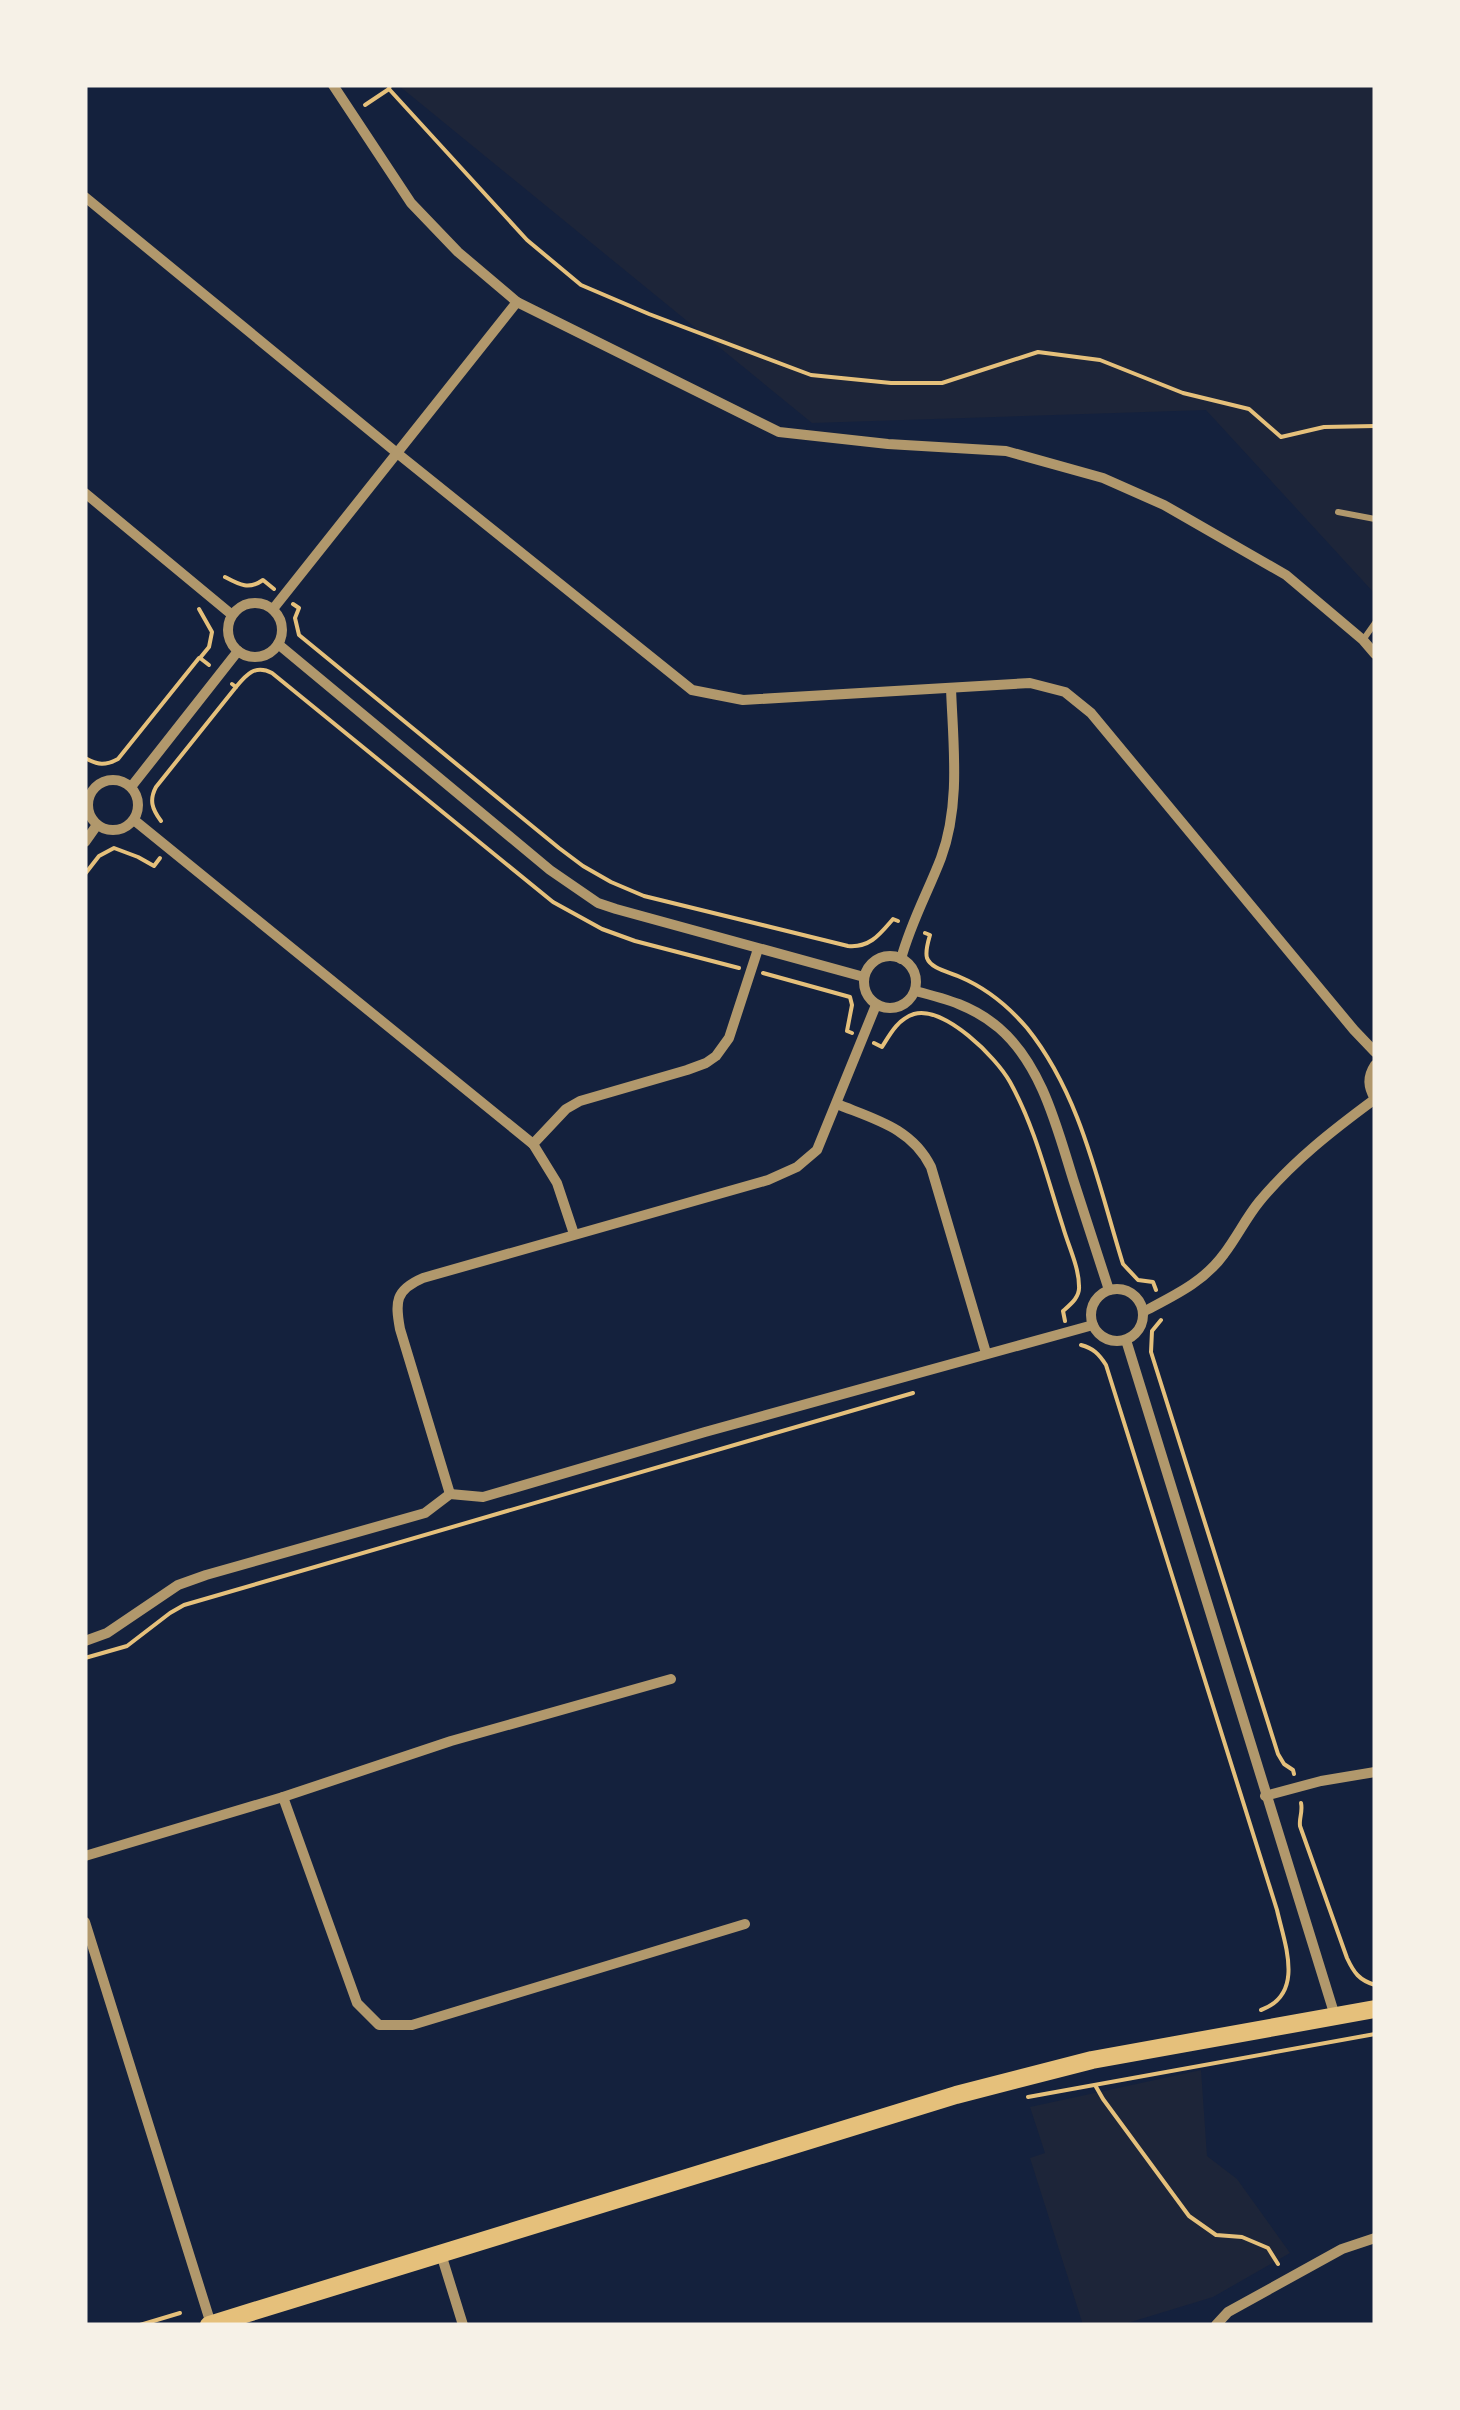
<svg xmlns="http://www.w3.org/2000/svg" width="1460" height="2410" font-family="Figtree,sans-serif">
  <rect width="100%" height="100%" fill="#14213d"/>
  <g fill="#1d2539">
    <polygon points="398,85 1375,85 1375,594 1206,410 812,423"/>
    <polygon points="1201,2070 1207,2156 1237,2179 1290,2253 1213,2297 1121,2325 1083,2325 1030,2158 1045,2153 1030,2107"/>
  </g>
  <g fill="none" stroke-linecap="round" stroke-linejoin="round">
    <g stroke="#e5c07b" stroke-width="4">
      <polyline points="390,85 389,89 527,240 581,285 649,314 811,375 891,383 942,383 1038,352 1100,360 1183,393 1249,409 1281,437 1324,427 1375,426"/>
      <polyline points="365,105 389,89"/>
      <path d="M225 577C240 585 249 590 263 580L274 589"/>
      <path d="M293 604 299 608 295 618 299 635 559 848 583 866 611 882 644 896 848 946C870 948 880 934 893 919L898 921"/>
      <polyline points="199,609 212,632 209,647 200,658 209,665"/>
      <path d="M232 684 236 687C246 675 255 664 272 673L553 902 602 929 635 941 739 968"/>
      <path d="M85 758C98 765 105 766 118 759L199 658"/>
      <path d="M161 821C152 809 149 800 156 787L236 687"/>
      <polyline points="85,874 99,856 114,848 138,857 154,866 160,858"/>
      <path d="M925 933 930 935C928 942 925 951 927 958 931 969 950 972 960 977 986 988 1009 1007 1027 1028 1081 1095 1098 1184 1123 1264L1138 1280 1153 1282 1156 1290"/>
      <polyline points="763,973 850,997 852,1005 847,1031 852,1033"/>
      <path d="M874 1043 882 1047C890 1034 898 1019 914 1014 945 1006 996 1057 1010 1082 1035 1127 1047 1178 1063 1227 1068 1245 1079 1267 1079 1286 1080 1297 1071 1304 1063 1311L1065 1321"/>
      <polyline points="1161,1320 1152,1331 1151,1352 1278,1754 1284,1764 1293,1770 1294,1774"/>
      <path d="M1081 1345C1093 1348 1099 1354 1106 1365L1277 1910C1285 1945 1305 1994 1261 2010"/>
      <polyline points="85,1658 127,1646 170,1613 184,1605 913,1393"/>
      <path d="M1301 1803C1303 1811 1299 1818 1300 1826L1347 1958C1354 1973 1359 1980 1375 1985"/>
      <polyline points="1095,2085 1103,2099 1189,2216 1216,2235 1242,2237 1268,2248 1278,2264"/>
      <polyline points="1028,2097 1375,2034"/>
      <polyline points="140,2325 180,2313"/>
    </g>
    <g stroke="#b1986c" stroke-width="6">
      <polyline points="1338,512 1375,519"/>
      <polyline points="1363,640 1375,623"/>
    </g>
    <g stroke="#b1986c" stroke-width="10">
      <polyline points="333,85 411,203 458,252 517,302 779,432 888,444 1006,451 1103,478 1164,505 1286,575 1363,640 1375,654"/>
      <polyline points="85,197 397,453 692,690 743,700 1030,683 1065,692 1091,713 1354,1030 1375,1052"/>
      <polyline points="85,493 231,614"/>
      <circle cx="255" cy="630" r="27"/>
      <polyline points="273,609 517,302"/>
      <polyline points="278,644 550,870 598,903 616,909 864,977"/>
      <circle cx="113" cy="805" r="25"/>
      <polyline points="131,787 238,651"/>
      <polyline points="134,820 533,1144 557,1183 574,1234"/>
      <polyline points="85,842 97,825"/>
      <circle cx="890" cy="982" r="26"/>
      <path d="M901 959C911 922 928 892 941 858 961 804 953 744 951 688"/>
      <path d="M915 991C947 999 973 1006 999 1028 1042 1065 1057 1128 1073 1179 1085 1216 1097 1253 1109 1290"/>
      <path d="M1375 1065C1367 1077 1368 1087 1375 1099"/>
      <path d="M837 1104C874 1119 912 1128 931 1167L986 1353"/>
      <polyline points="533,1144 566,1109 580,1101 687,1070 706,1063 716,1056 729,1038 758,949"/>
      <circle cx="1117" cy="1315" r="26"/>
      <path d="M1143 1312C1173 1296 1204 1282 1224 1254 1237 1237 1246 1218 1259 1202 1293 1161 1333 1130 1375 1099"/>
      <polyline points="1126,1340 1335,2016"/>
      <path d="M450 1494 400 1329C395 1302 395 1290 423 1278L768 1180 797 1167 817 1150 876 1005"/>
      <polyline points="85,1641 107,1633 178,1585 206,1575 425,1513 450,1494 483,1497 705,1432 1093,1325"/>
      <polyline points="1265,1796 1321,1781 1375,1772"/>
      <polyline points="283,1797 357,2003 379,2025 412,2025 745,1924"/>
      <polyline points="85,1856 283,1797 451,1741 671,1679"/>
      <polyline points="85,1922 211,2324"/>
      <polyline points="441,2254 463,2325"/>
      <polyline points="1216,2325 1228,2312 1342,2249 1375,2238"/>
    </g>
    <polyline stroke="#e5c07b" stroke-width="18" points="209,2325 956,2095 1092,2060 1375,2009"/>
  </g>
  <rect width="1460" height="2410" fill="none" stroke="#f6f1e7" stroke-width="175"/>
</svg>
